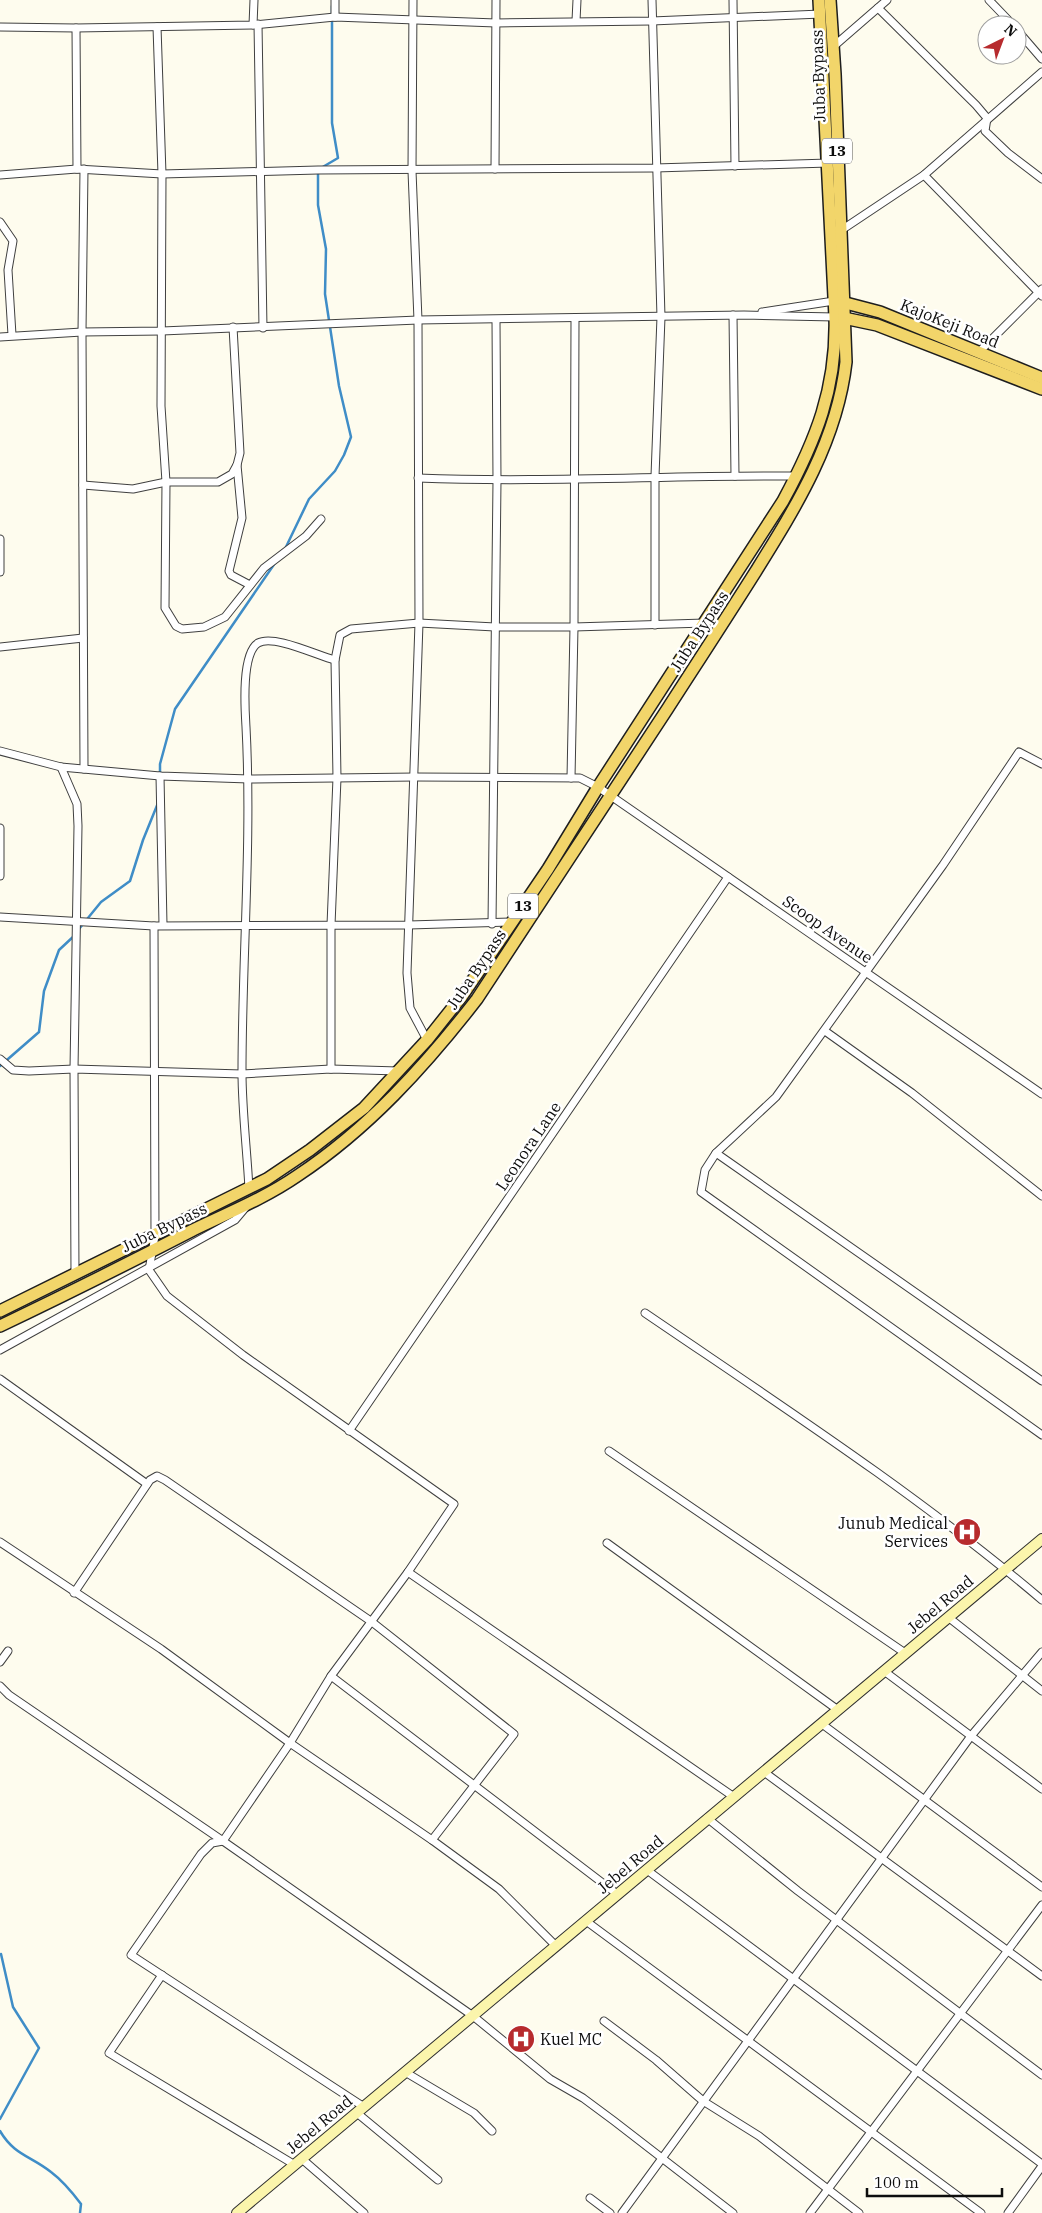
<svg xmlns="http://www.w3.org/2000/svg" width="1042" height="2213" font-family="'IBM Plex Serif',serif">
  <rect width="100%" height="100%" fill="#fefcee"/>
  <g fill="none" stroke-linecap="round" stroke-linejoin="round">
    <g stroke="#3f8dc7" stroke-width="2.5">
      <polyline points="321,168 338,158 332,123 332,6"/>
      <polyline points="285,549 309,499 335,471 344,455 351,437 339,386 325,294 326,249 318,205 318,172"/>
      <polyline points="160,775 160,764 175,709 275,563"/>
      <polyline points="79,929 101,902 130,881 143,840 158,803"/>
      <polyline points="0,1066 39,1032 44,991 59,950 74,936"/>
      <polyline points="0,2119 39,2048 13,2007 1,1954"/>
      <path d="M0 2131C14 2155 31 2156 51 2172 63 2181 72 2192 81 2204L80 2213"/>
    </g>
    <defs>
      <g id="minor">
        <polyline points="413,0 412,171 418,320 419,623 407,973 410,1008 427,1040"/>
        <polyline points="652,0 661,317 655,476 655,625"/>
        <polyline points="733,0 735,166"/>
        <polyline points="989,0 1013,25"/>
        <polyline points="878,8 976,105 987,118 985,131 1008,153 1042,179"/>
        <polyline points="335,17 335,0"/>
        <polyline points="576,21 577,0"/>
        <polyline points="258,24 263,328"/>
        <polyline points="253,25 254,0"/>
        <polyline points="0,27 76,28 253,25 335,17 496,23 652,21 821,14"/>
        <polyline points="157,27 162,174 161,406 166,482 165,608 176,626 182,629 204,627 225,617 264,568 306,536 321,519"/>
        <polyline points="76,28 77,169"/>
        <polyline points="1017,30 1042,59"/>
        <polyline points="834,46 887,0"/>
        <polyline points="84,169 82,332 84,769"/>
        <polyline points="495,169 496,0"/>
        <polyline points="0,175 77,169 162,174 318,170 655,168 829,163"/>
        <polyline points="924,175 1042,296"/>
        <polyline points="0,222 13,241 8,270 12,335"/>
        <polyline points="840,231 924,175 1042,72"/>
        <polyline points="762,312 834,301"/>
        <polyline points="733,315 735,476"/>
        <polyline points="0,337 82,332 162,331 418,320 744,315 835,317"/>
        <polyline points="979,352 1042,289"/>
        <polyline points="237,465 242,518 229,571 231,575 250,585"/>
        <path d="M418 478C544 483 671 475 797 476"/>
        <polyline points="83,485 133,489 166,482 218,482 232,474 237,465 240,453 233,327"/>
        <polyline points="0,539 0,572"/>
        <polyline points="0,647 83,638"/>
        <polyline points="0,751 61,767 160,776 249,779 415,777 580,778 598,787 1042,1094"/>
        <polyline points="1042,764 1019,752 943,865 776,1097 716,1153 705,1170 701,1192 1042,1435"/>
        <polyline points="61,767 77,804 78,826 74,1069 75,1274"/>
        <polyline points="160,776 163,925"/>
        <polyline points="571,778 574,627 575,319"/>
        <polyline points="0,828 0,876"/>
        <polyline points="0,917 154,926 409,925 511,922"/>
        <polyline points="492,924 497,481 496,320"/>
        <polyline points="154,926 155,1236 149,1270 167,1296 243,1355 454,1504 408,1572 331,1676 290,1743 223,1841 473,2016 550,2079 583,2098 614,2121 733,2213"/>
        <polyline points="825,1031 912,1093 1042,1196"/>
        <polyline points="0,1059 13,1070 29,1071 74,1069 242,1074 331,1069 398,1071"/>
        <polyline points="331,1069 331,925 337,778 335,660 340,635 351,629 419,623 495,627 574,627 705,623"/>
        <polyline points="716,1153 1042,1381"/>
        <path d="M249 1189C247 1150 242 1110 242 1072 242 957 252 842 246 727 245 710 241 654 258 643 274 634 318 656 335 660"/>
        <path d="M645 1313C780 1405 917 1494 1042 1600"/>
        <polyline points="0,1350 235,1220 246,1207"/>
        <polyline points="0,1379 147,1484"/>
        <polyline points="349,1431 728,877"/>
        <polyline points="609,1451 905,1653"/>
        <polyline points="0,1542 161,1649 290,1743 432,1840 499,1889 556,1946"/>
        <polyline points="607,1543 838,1710"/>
        <polyline points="408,1572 734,1797"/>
        <polyline points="74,1593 150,1480 157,1476 165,1480 372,1622 514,1734 432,1840"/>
        <polyline points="948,1617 1042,1691"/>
        <polyline points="0,1662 8,1651"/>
        <polyline points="884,1671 1042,1789"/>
        <polyline points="331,1676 617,1894"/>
        <polyline points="0,1686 9,1695 223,1841"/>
        <polyline points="822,1724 1042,1887"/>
        <polyline points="764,1772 1042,1976"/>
        <polyline points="707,1818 798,1891 1042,2075"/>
        <polyline points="223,1841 212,1843 201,1854 131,1955 364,2107"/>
        <polyline points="647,1870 1042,2164"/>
        <polyline points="586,1921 981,2213"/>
        <polyline points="162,1975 109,2053 295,2165"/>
        <polyline points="604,2021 656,2060 703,2101 759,2136 859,2213"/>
        <polyline points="405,2072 474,2113 492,2131"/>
        <polyline points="357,2113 438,2180"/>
        <polyline points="302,2159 364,2213"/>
        <polyline points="590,2198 610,2213"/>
        <polyline points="622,2213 971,1736 1042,1652"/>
        <polyline points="810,2213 1042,1905"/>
        <polyline points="1008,2213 1042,2166"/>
      </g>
      <polyline id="secondary" points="237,2213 1042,1539"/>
      <g id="primary">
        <polyline points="838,301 880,312 1042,378"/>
        <polyline points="839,317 877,325 1042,389"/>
        <path d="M0 1311 267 1179 310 1150 364 1108 427 1040 462 996 548 869 598 787 783 501C816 440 837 388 835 317L819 0"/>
        <path d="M0 1326C65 1295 129 1263 193 1230 228 1213 265 1198 297 1176 368 1129 425 1066 477 999 541 902 604 805 668 708 697 663 727 617 756 571 797 505 837 441 846 362L835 74 830 0"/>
      </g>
    </defs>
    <use href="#minor" stroke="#404040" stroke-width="9"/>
    <use href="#secondary" stroke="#2f2f2f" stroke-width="12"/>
    <use href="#primary" stroke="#1e1e1e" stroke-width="14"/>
    <use href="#minor" stroke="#fff" stroke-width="7"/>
    <use href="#secondary" stroke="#fbf5ac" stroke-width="10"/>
    <use href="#primary" stroke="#f2d56a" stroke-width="11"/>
  </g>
  <defs>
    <symbol id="hospital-disc" viewBox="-11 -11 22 22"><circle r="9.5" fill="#b72b2e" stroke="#fff"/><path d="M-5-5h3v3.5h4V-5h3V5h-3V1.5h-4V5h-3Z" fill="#fff"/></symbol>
  </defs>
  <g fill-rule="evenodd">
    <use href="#hospital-disc" x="951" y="1516" width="32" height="32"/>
    <use href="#hospital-disc" x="505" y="2023" width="32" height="32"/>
  </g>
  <g text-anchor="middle" stroke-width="5" stroke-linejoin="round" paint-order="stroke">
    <g fill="#fff" stroke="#565656" stroke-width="1">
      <rect x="822" y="138.5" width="30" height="25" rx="4"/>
      <rect x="508" y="893.5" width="30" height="25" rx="4"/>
    </g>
    <g font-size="15" font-weight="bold" fill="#0d0d0d">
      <text x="837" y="156">13</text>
      <text x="523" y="911">13</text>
    </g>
    <g font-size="16" fill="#0d0d0d" stroke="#fff">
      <text transform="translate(818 76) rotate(-92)" y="6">Juba Bypass</text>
      <text transform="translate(950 323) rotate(22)" y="6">KajoKeji Road</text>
      <text transform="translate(699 631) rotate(-57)" y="6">Juba Bypass</text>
      <text transform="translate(828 929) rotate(35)" y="6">Scoop Avenue</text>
      <text transform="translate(476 969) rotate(-56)" y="6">Juba Bypass</text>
      <text transform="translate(528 1146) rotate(-56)" y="6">Leonora Lane</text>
      <text transform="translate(164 1227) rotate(-26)" y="6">Juba Bypass</text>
      <text transform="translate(940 1604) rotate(-40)" y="6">Jebel Road</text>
      <text transform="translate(630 1864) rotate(-40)" y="6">Jebel Road</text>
      <text transform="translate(319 2124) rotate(-40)" y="6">Jebel Road</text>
    </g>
    <g font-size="16" fill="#0d0d0d" stroke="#fff" text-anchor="end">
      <text x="948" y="1529">Junub Medical<tspan x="948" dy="18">Services</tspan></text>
      <text x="540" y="2045" text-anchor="start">Kuel MC</text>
    </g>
  </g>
  <g transform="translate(1002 40) rotate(42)"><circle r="24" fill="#ffffff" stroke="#9e9e9e"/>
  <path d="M0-4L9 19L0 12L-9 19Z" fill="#b72b2e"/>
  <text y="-8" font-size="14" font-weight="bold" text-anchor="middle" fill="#0d0d0d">N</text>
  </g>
  <path d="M867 2188v8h135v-8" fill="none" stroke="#0d0d0d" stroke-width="2.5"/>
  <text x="874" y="2188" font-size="15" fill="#0d0d0d" stroke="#ffffff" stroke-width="4" paint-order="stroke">100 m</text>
</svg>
